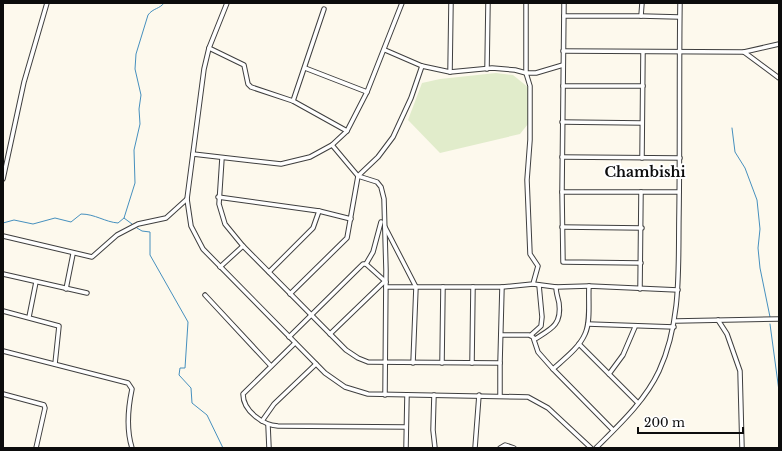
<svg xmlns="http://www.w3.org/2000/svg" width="782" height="451" font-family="'Libre Baskerville',serif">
  <rect width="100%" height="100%" fill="#fdf9ed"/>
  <polygon fill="#e1eccb" points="496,73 513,75 529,88 528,124 520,134 440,153 408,120 422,83 440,79"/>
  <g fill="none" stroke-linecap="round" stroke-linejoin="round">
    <g stroke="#4690be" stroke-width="1">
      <polyline points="732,128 735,152 745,168 757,200 760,229 758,248 760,268 770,317"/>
      <path d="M3 223 14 220 33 224 55 218 71 222 81 214C95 214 105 222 118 223L124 218"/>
      <path d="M132 224 124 218 135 183 134 150 140 124 139 109 141 95 135 69 136 54 148 15C153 8 160 9 164 3"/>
      <polyline points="137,228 142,231 150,232 150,255 188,322 185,368 180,368 179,375 191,388 192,403 207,415 223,448"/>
      <polyline points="770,324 779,391"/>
    </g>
    <defs>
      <g id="street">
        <polyline points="227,3 209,48 204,69 187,199 191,226 203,249 325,373 345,387 368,394 528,397 548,408 591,448"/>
        <polyline points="564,3 562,192 679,192"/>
        <polyline points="564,16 641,16 642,3"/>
        <polyline points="641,16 679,17"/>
        <polyline points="209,48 244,65 248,84 251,87 293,101 347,131"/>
        <polyline points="385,50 422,66 450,72 492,68 515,70 526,73 536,73 563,65"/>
        <polyline points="563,51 744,52 779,78"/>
        <polyline points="744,52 779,44"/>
        <polyline points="305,68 367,92"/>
        <polyline points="487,69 488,3"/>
        <polyline points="450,72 451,3"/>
        <polyline points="563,86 643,86"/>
        <polyline points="293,101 324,9"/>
        <polyline points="562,122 642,123"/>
        <polyline points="332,145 358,176 377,182 381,187 384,199 386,270 385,395"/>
        <polyline points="193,154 281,164 310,157 332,145 347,131 367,92 402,3"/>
        <polyline points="562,157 680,158"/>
        <polyline points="222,158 219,204 225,224 243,246 346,350 358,358 368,362 500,363 500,395"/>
        <polyline points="642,158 643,52"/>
        <polyline points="3,179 24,82 47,3"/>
        <polyline points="562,192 563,262 641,263"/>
        <polyline points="218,197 319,211 351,219"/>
        <polyline points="385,227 416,287 413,363"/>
        <polyline points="562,227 642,228"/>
        <polyline points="3,236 92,257 117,235 138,224 166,218 187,199"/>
        <polyline points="366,264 386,282"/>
        <polyline points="220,267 243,246"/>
        <polyline points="269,272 313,228 319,211"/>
        <polyline points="3,274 87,293"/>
        <polyline points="533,284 556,287 589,286"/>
        <polyline points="386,287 502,287 500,363"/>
        <polyline points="502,287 533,284 538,266 530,254 527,180 530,140 530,86 526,73 526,3"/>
        <polyline points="66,289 73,254"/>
        <polyline points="640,289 641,192"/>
        <polyline points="290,294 347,238 358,176 378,157 393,137 411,98 422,66"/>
        <polyline points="205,295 271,366"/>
        <polyline points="3,311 59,326 55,364"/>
        <polyline points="29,317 36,282"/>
        <polyline points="718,320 727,334 740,371 742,448"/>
        <polyline points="676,321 779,319"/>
        <polyline points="588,324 674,327"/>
        <polyline points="635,327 623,355 609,374 638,403"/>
        <polyline points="330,334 385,281"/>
        <polyline points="501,335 529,335 533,337 538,352 553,369"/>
        <polyline points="531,335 541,326 542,317 539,285"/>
        <polyline points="289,337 363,264 366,264 373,252 381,222"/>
        <path d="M535 339C551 329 562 325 559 303 558 298 556 293 556 287"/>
        <path d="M295 343 243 394C243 411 263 425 278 426L406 427"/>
        <polyline points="579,344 609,374"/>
        <path d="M3 351 128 383 132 389C128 408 126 429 132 448"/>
        <polyline points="442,363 443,287"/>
        <polyline points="472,363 473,287"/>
        <polyline points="3,394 44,405 45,408 36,448"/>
        <polyline points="434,395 433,430 435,448"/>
        <polyline points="262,421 274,404 316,364"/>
        <polyline points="268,425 269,448"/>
        <path d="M613 430 553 369C564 359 579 348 585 334 591 321 588 301 589 286L678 290"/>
        <polyline points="406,448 407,395"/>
        <polyline points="475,448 479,395"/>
        <polyline points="500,448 505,445 514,448"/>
        <path d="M596 448C619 425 645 401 659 371 682 321 678 266 679 213 680 143 679 73 680 3"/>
      </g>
    </defs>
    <use href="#street" stroke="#3f3f3f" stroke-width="5.5"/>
    <use href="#street" stroke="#fff" stroke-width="3.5"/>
  </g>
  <g text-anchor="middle" stroke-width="4" stroke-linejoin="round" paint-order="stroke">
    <g font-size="14" font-weight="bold" fill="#0c0c0c" stroke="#fff">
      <text x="645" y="177">Chambishi</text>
    </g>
  </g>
  <rect width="782" height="451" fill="none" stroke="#0c0c0c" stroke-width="8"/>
  <path d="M638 427v6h105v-6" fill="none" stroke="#0c0c0c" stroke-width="2"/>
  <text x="644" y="427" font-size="12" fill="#0c0c0c" stroke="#ffffff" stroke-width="3" paint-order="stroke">200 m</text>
</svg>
